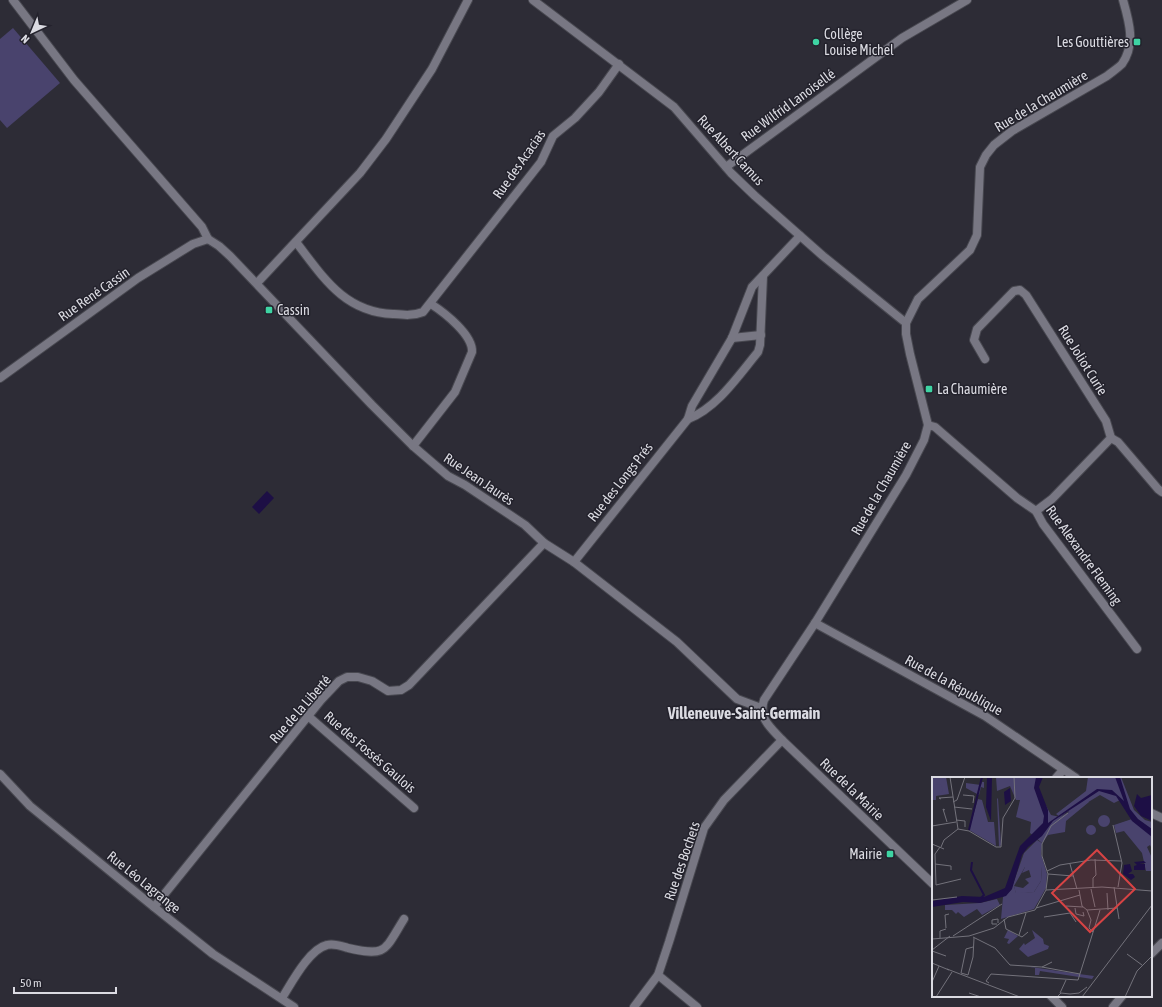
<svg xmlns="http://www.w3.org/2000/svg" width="1162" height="1007" font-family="'Asap Condensed',sans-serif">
  <rect width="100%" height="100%" fill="#2d2c36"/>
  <polygon fill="#49436d" points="13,28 60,83 7,128 0,120 0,39"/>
  <polygon fill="#1d0f45" points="267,491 274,498 259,514 252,507"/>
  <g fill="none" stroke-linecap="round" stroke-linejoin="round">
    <defs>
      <g id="minor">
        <polyline points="13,0 74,80 202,227 208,239"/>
        <polyline points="533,0 674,107 731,173 755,196 823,256 906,323"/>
        <polyline points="726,167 902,38 967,0"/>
        <polyline points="208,239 219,246 230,256 372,405 413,446 448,476 465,485 525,525 544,543 574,562 677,642 737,699 761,708"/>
        <path d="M296 242C323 277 344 312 393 314 404 315 413 316 423 312L541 162 553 136 575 118 599 92 619 64"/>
        <polyline points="257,283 360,173 386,139 432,69 468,0"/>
        <polyline points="732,338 761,335"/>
        <polyline points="985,359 974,340 977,329 1014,291 1020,290 1026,295 1106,421 1111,438 1052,499 1036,511"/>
        <polyline points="0,378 138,278 193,244 208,239"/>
        <path d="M688 419C717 408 738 376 758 352L760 345 763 276"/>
        <polyline points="928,425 935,427 1017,498 1036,511 1043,524 1137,649"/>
        <polyline points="1111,438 1118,442 1158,489 1162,492"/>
        <path d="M413 446 455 392 472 352C473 335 445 313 431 304"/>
        <polyline points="574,562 688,419 692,406 732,338 752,287 800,236"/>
        <polyline points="815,623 985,716 1076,778"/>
        <polyline points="308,716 414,808"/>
        <polyline points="0,774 30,806 154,907 213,954 294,1007"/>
        <polyline points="1056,778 1063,770"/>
        <polyline points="1151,813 1162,818"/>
        <path d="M933 884 782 740C770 727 758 718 764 700L815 623 906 475 924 440 928 425 910 354 906 334V323L918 299 970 250 977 235 980 167 986 155 994 145 1012 131 1107 76C1112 72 1118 68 1122 64 1136 44 1129 21 1123 0"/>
        <polyline points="154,907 321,700 339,681 347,677 358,677 372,681 388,691 401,690 409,685 544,543"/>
        <polyline points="1151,954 1162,943"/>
        <polyline points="658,975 697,1007"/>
        <polyline points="1051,996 1062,1007"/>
        <path d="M282 998C291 984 309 949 327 945 334 943 341 946 348 948 387 957 384 951 404 919"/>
        <polyline points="634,1007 658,975 669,942 704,828 724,800 782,740"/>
        <polyline points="1113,1007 1122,996"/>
      </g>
    </defs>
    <use href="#minor" stroke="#484850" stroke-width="10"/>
    <use href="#minor" stroke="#787783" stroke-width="8"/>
  </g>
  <g fill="#3ed4a3" stroke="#23222c" stroke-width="1.5">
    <circle cx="816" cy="42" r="4"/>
    <rect x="1133" y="38" width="8" height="8" rx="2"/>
    <rect x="265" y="306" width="8" height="8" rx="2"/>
    <rect x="925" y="385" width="8" height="8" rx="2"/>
    <rect x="886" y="850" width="8" height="8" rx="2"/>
  </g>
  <g text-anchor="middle" stroke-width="3" stroke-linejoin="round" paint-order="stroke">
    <g font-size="14" fill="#dbdbe2" stroke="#23222c" text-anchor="start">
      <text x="824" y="39">Collège<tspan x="824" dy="16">Louise Michel</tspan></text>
      <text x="1129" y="47" text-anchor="end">Les Gouttières</text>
      <text x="277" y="315">Cassin</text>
      <text x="937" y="394">La Chaumière</text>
      <text x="882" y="859" text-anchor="end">Mairie</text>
    </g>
    <g font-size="14" fill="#dbdbe2" stroke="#23222c">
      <text transform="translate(1041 101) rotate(-31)" y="5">Rue de la Chaumière</text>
      <text transform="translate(788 105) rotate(-36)" y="5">Rue Wilfrid Lanoisellé</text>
      <text transform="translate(731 150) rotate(47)" y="5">Rue Albert Camus</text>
      <text transform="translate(519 164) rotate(-55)" y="5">Rue des Acacias</text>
      <text transform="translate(94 294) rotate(-35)" y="5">Rue René Cassin</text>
      <text transform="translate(1083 360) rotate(58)" y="5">Rue Joliot Curie</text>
      <text transform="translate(479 479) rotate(34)" y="5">Rue Jean Jaurès</text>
      <text transform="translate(620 482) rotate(-52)" y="5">Rue des Longs Prés</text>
      <text transform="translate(881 488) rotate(-60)" y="5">Rue de la Chaumière</text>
      <text transform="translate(1084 555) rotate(54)" y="5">Rue Alexandre Fleming</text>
      <text transform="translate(954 685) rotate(29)" y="5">Rue de la République</text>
      <text transform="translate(300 709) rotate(-49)" y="5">Rue de la Liberté</text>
      <text transform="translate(370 752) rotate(41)" y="5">Rue des Fossés Gaulois</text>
      <text transform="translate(852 789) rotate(44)" y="5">Rue de la Mairie</text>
      <text transform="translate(682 861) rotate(-71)" y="5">Rue des Bochets</text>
      <text transform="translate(144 882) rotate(39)" y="5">Rue Léo Lagrange</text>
    </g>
    <g font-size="16" font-weight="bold" fill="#dbdbe2" stroke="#23222c">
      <text x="744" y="719">Villeneuve-Saint-Germain</text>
    </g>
  </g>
  <g transform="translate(932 777)">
    <rect width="220" height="220" fill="#2d2c36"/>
    <path d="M0 0H14L17 17 4 19V23H0ZM64 0H107L105 12 119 38 128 40 156 24 157 25 134 44 133 55 116 58 110 66 98 56 99 45 84 40 88 23H84L78 9 65 14ZM46 22 50 23 56 45H62L64 69 37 53ZM93 90H110L109 104 102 115 84 117 82 109 91 111 97 106 93 102 99 100 97 93 90 96Z" fill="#49436d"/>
    <path d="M156 0H189L202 33 213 43 220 45V72L218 68 215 70 220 81V104L219 94H214L210 76 192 54 184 56 182 48 200 42 188 23 182 26 168 18 138 36 136 34 128 40 124 37 154 14ZM66 21 69 68 67 70 65 22ZM105 63 110 66 109 77 115 97 114 111 102 132 69 142 71 120 79 113 92 76ZM93 90H110L109 104 102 115 84 116 82 109ZM65 122 68 128 50 138 45 132 32 140 26 135 24 137 20 133H13V128L48 126ZM100 153 111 162 112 167 117 169 116 172 96 180 87 172 92 166 93 168 103 161ZM93 189 147 197 162 199 160 202 108 194 107 198H103V191Z" fill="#49436d" fill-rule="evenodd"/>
    <path d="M76 153 86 159 77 167 75 166 77 162 72 161Z" fill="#49436d"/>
    <path d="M50 5H52V11L49 10 47 18 34 11V6L49 8ZM1 12a5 5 0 1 1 10 0a5 5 0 1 1-10 0ZM166 44a6 6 0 1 1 12 0a6 6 0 1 1-12 0ZM154 53a5 5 0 1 1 10 0a5 5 0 1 1-10 0Z" fill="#49436d"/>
    <path d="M55 0H60L59 44 54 30ZM104 0H111L107 10 116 33V46L165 12 180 13 192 24 183 0H188L198 32 206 42 220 52V60L200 44 184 19 167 14 121 44 110 59 96 70 90 78 80 112 74 119 48 126 31 125 0 130V124L30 119 52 120 73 111 88 69 111 46 112 39 102 11ZM78 11 79 24 73 28 72 15ZM205 17 209 21 220 18V44L209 39 202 29ZM212 84 214 86H207L213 87V93H202V89L205 88 202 85ZM198 87 200 94 196 97H201L203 100 199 103 191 97 192 88Z" fill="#1d0f45"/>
    <path fill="none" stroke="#1d0f45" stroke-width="2" d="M37 53 50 0M40 85 39 93 52 118 49 121"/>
    <path fill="none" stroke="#73727b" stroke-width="1" d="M18 0 26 52M31 18 42 19 41 26M9 22 7 21 21 20M21 25 25 23 33 0M22 30 40 32M13 33 11 32 15 45M24 43 33 44V50M181 48 190 86 186 110M0 49 24 45M26 52 37 54 64 70H69L71 41 83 21 82 0M0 67 12 72M8 70 3 77 4 108 29 102M9 70 12 63 26 52M3 87 19 89V93M138 87 145 112M115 94 128 88 159 83 189 84M116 97 141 99M182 110 187 142M161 111V101L164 98 163 82M159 112 163 130M114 113 170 110 220 114M114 113 116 97 110 79V67L119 49 136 36M147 113 150 129 155 133 159 143 157 151 161 155M175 116 176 133M0 123 25 120M134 129 151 130M104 131 148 118M143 131 144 137 152 139 151 135M155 133 185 131M112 140 138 136 144 145M72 142 74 152 90 160 96 155M65 147H60V143L66 142V146M14 151 13 138 17 137M87 158 94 136M21 159 70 127M37 159 62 151 76 140 103 133 114 113M41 160 63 171 78 188 110 190 120 185M8 161V154L14 152M0 162 37 159M0 173 18 159M0 174 14 179M195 177 210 188M0 186 17 193M110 190 148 197M15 192 88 220M29 196 36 198 41 180 42 161M29 196 34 172 41 170M0 205 7 189M57 206 54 204 59 197 146 203 168 133M37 216 49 220M128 216 134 203M138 217 147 216 155 210M4 220 20 195M125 220 129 216 138 217M150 220 220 128M193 220 205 194 220 179"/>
    <path fill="#d74344" fill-opacity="0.15" stroke="#d74344" stroke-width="2" d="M165 73 203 112 158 155 120 116Z"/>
    <rect width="220" height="220" fill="none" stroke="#dbdbe2" stroke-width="2"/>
  </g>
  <g transform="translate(32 32) rotate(224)" stroke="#23222c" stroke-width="3" paint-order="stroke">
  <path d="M0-3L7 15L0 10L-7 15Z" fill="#dbdbe2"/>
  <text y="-6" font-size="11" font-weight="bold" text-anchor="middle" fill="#dbdbe2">N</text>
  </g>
  <path d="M14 987v6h102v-6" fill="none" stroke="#dbdbe2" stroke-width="2"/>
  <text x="20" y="987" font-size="12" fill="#dbdbe2" stroke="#23222c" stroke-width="3" paint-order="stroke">50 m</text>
</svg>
